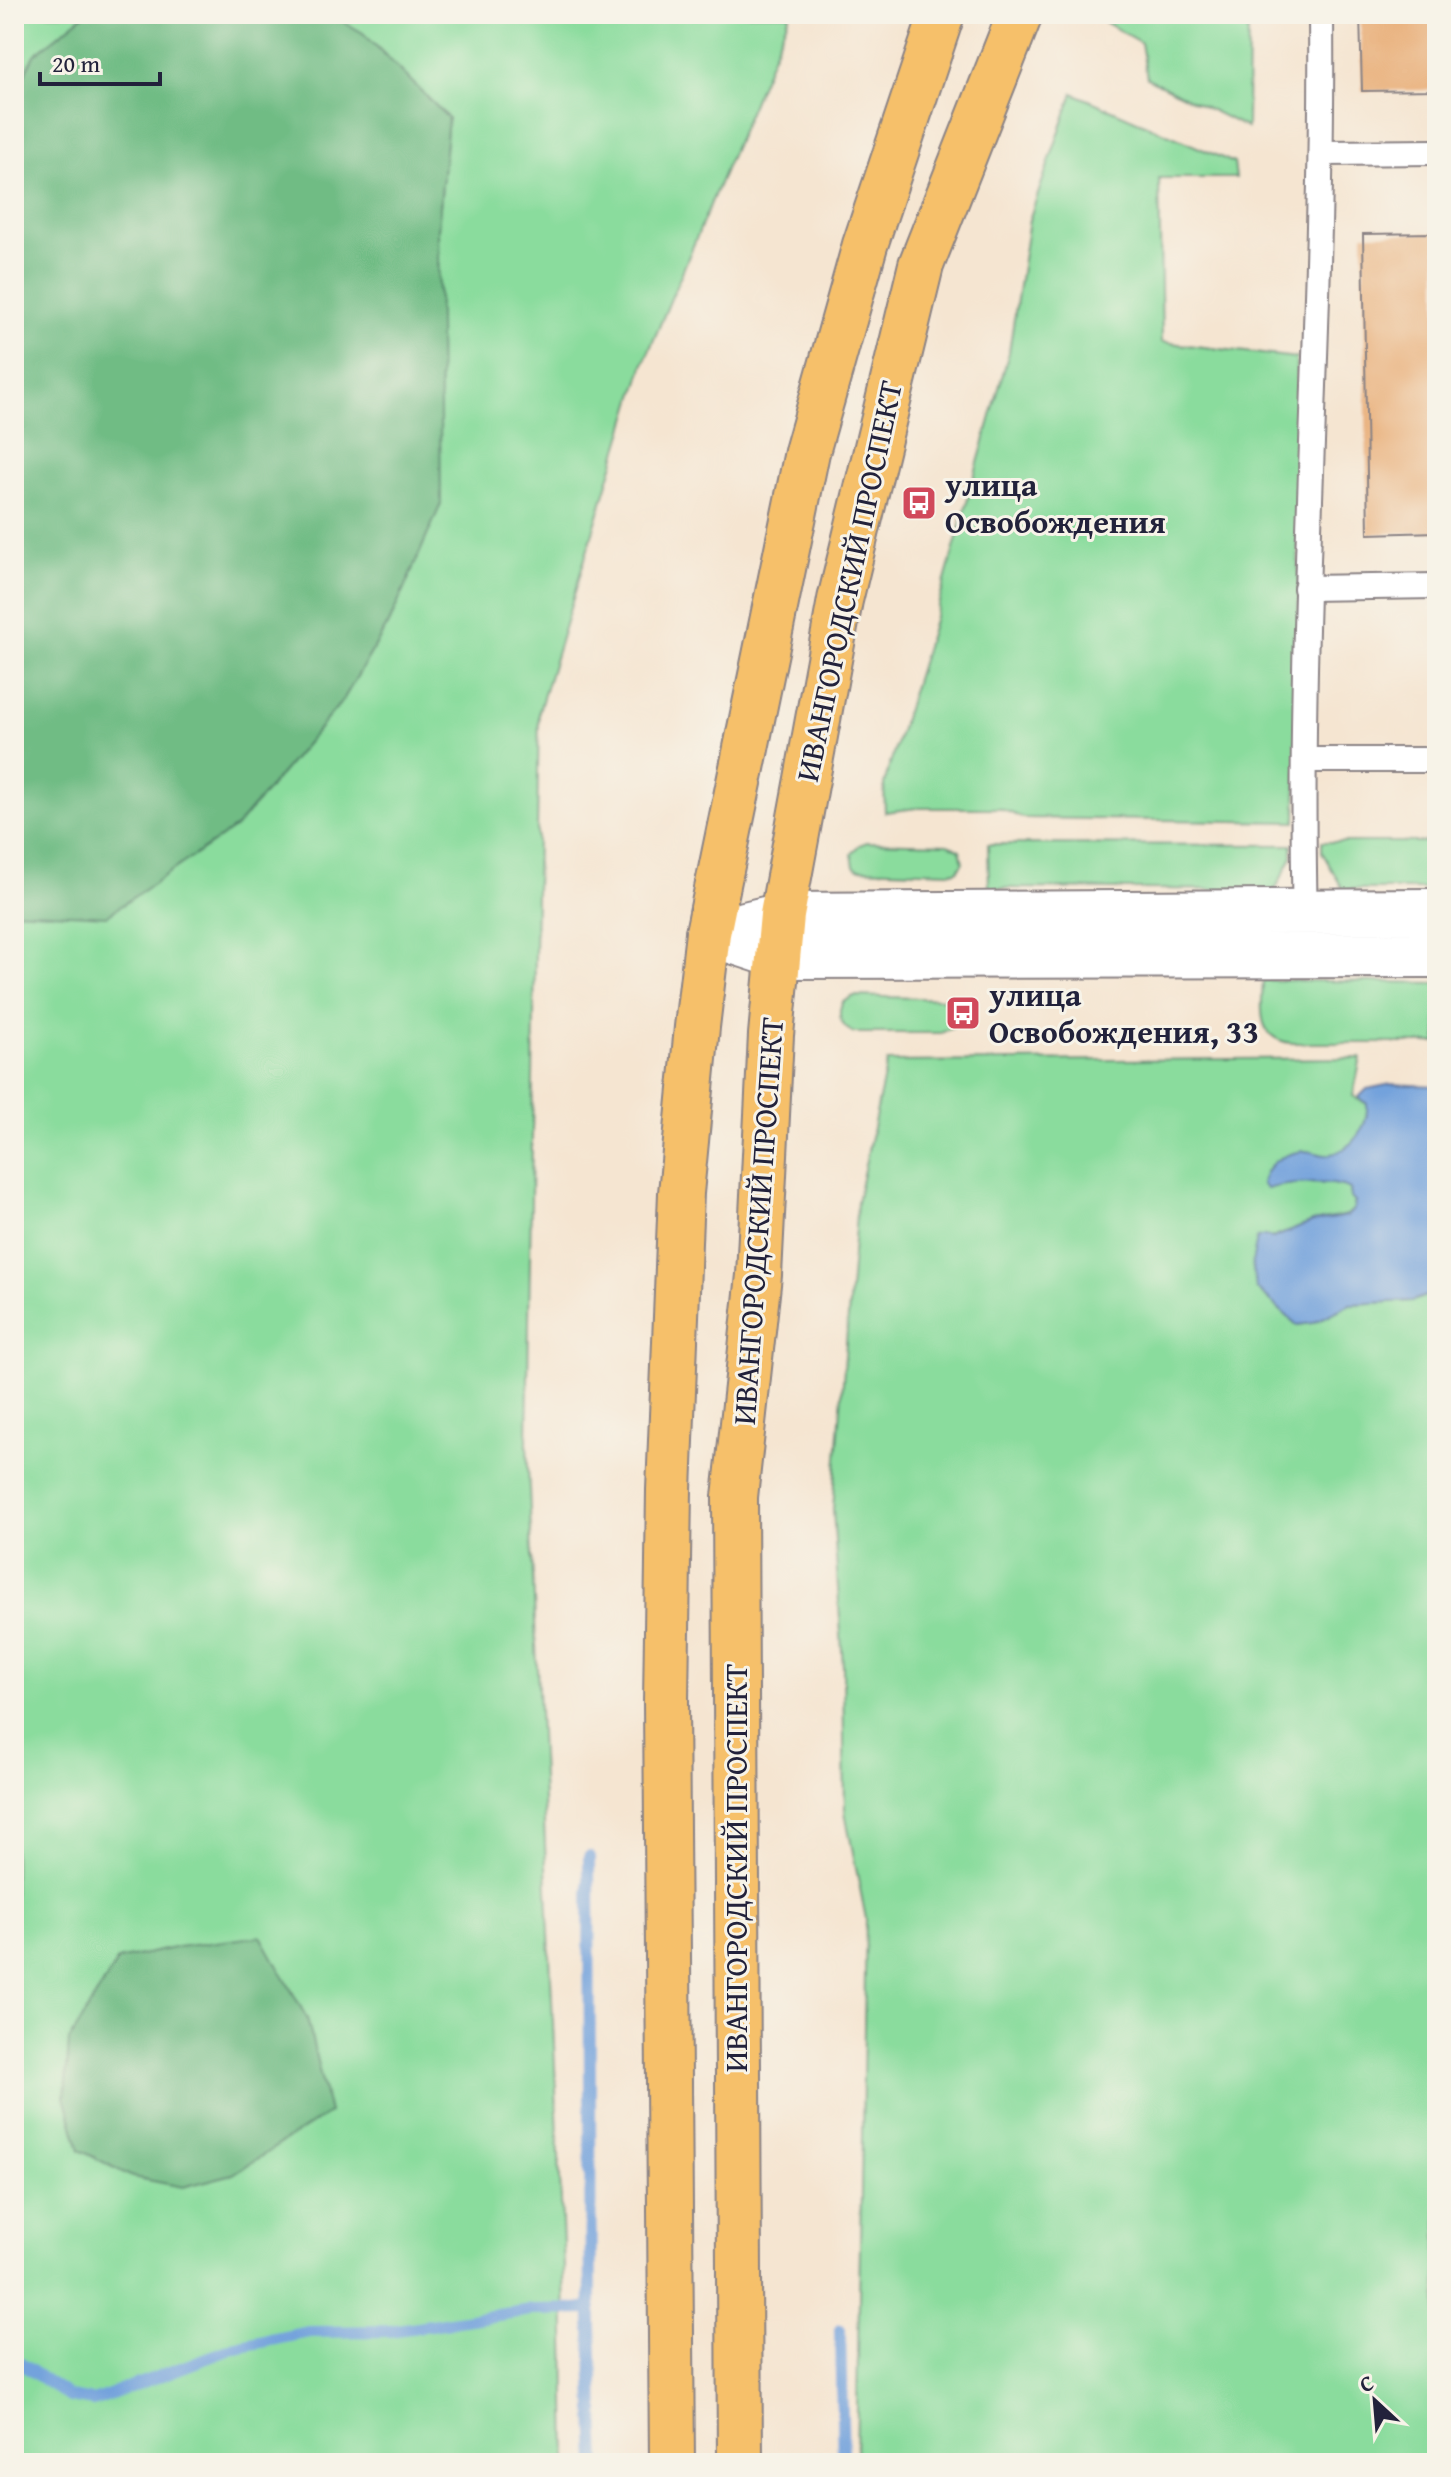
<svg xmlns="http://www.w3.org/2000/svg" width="1451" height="2477" font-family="'Gentium Book Plus',serif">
  <rect width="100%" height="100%" fill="#f7f3e8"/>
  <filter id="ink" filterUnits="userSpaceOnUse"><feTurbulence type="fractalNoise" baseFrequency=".0125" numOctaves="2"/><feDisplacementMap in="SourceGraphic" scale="16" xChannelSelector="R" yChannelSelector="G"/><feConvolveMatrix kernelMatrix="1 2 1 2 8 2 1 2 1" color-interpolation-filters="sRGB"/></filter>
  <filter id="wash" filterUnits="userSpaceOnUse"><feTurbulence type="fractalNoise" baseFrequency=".006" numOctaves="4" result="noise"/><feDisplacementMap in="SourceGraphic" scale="32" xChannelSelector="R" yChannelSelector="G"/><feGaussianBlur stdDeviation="1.8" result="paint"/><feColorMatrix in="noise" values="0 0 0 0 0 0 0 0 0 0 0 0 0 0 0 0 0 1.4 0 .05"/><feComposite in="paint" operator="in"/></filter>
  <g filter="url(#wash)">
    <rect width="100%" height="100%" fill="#f5e5d1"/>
    <g fill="#8adc9d" stroke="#567f6c" stroke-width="2">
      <polygon points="14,14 85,14 34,55 14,97"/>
      <polygon points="330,14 790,14 644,363 539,711 527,1444 564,2267 567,2463 14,2463 14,911 106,915 237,826 343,700 391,619 440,504 438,229 448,118 363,33"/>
      <polygon points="1108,14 1248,14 1247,128 1147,78 1141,43 1105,22"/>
      <polygon points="1073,93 1234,163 1236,178 1159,178 1162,342 1296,358 1299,641 1296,822 1023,818 999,808 917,808 885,812 884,784 932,627 1009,352 1029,220"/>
      <polygon points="867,842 948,844 960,850 963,862 957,871 950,872 858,869 854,866 852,854 859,845"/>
      <polygon points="1322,842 1437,842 1437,889 1343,889 1322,852"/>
      <polygon points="988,844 1292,845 1292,857 1275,890 989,888"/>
      <path d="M1263 980 1437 983V1043H1291C1255 1038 1262 1008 1263 980Z"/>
      <path d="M854 996 947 999 955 1004 958 1016 952 1028 941 1033H855C841 1028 836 1015 843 1002Z"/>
      <path d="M1361 1058 1353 1096 1367 1104C1369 1127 1351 1154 1325 1155 1319 1156 1311 1152 1306 1151L1268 1189C1285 1183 1334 1180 1350 1189L1351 1198 1355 1202 1354 1209 1347 1215 1313 1222 1272 1238 1264 1236 1256 1288 1297 1325 1313 1323 1350 1304 1413 1301 1431 1294 1437 1279V2463H856L866 1919 845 1812 843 1667 833 1509 857 1202 887 1062Z"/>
    </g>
    <g fill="#6fbc84" stroke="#486f60" stroke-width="2">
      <polygon points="85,14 330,14 363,33 448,118 438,229 441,504 391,619 343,700 237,826 106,916 14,911 14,97 34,55"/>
      <polygon points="261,1936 307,2018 329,2113 233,2174 183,2187 132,2177 80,2150 65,2097 69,2040 118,1960 178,1947"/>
    </g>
    <path fill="#73a2dc" stroke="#4a628c" stroke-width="2" d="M1391 1084 1437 1086V1279L1431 1294 1412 1301 1350 1304 1313 1323 1297 1325 1256 1288 1252 1263 1257 1238 1264 1236 1273 1238 1313 1222 1347 1216 1354 1209 1355 1202 1351 1198 1350 1189C1334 1180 1285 1183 1267 1189L1262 1184C1265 1163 1283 1154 1303 1151 1312 1150 1320 1156 1328 1155 1352 1150 1369 1127 1367 1104L1359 1097 1367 1089Z"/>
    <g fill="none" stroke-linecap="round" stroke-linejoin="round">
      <g stroke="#73a2dc" stroke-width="12">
        <polyline points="589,1857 591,2327 596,2463"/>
        <polyline points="840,2330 843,2463"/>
        <polyline points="14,2359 70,2397 93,2401 236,2347 309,2332 390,2331 531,2310 591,2309"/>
      </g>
    </g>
    <g id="blocks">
      <g fill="#e9b07c">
        <polygon points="1360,14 1437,14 1437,90 1362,91"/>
        <polygon points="1437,233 1437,532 1368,534 1363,234"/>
      </g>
    </g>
  </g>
  <g filter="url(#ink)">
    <use href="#blocks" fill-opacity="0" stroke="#8c8486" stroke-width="2"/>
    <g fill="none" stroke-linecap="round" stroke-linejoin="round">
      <defs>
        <g id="lane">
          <polyline points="1323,153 1437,152"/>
          <polyline points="1306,588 1437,586"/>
          <polyline points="1304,760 1437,760"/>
          <path d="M1305 920C1297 618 1324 316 1321 14"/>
        </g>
        <g id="street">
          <polyline points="745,924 782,915 1437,911"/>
          <polyline points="708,933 778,956 1437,955"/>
        </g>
        <g id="highway">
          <polyline points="672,2463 666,1702 669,1490 681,1193 697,1027 708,933 807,452 865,245 942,14"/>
          <polyline points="740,2463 735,1497 759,1275 771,1035 782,915 840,600 921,265 1020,14"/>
        </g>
      </defs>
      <use href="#lane" stroke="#8c8486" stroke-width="28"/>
      <use href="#street" stroke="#8c8486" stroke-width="48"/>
      <use href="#highway" stroke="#8c8486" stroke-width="48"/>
      <use href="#lane" stroke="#fff" stroke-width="24"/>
      <use href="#street" stroke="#fff" stroke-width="44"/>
      <use href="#highway" stroke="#f6c06b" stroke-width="44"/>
    </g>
  </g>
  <defs>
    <symbol id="bus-square" viewBox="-11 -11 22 22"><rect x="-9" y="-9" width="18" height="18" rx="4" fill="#d1495b" stroke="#f7f3e8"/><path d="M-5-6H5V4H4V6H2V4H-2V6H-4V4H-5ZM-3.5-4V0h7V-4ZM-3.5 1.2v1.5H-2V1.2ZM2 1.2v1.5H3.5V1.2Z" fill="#fff"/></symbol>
  </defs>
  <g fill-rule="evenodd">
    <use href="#bus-square" x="899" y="483" width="40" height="40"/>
    <use href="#bus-square" x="943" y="993" width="40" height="40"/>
  </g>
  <g text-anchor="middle" stroke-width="6" stroke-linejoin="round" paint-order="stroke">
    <g font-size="32" font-weight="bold" fill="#22223b" stroke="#f7f3e8" text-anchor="start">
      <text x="945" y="496">улица<tspan x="945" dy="37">Освобождения</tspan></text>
      <text x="989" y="1006">улица<tspan x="989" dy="37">Освобождения, 33</tspan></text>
    </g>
    <g font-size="32" fill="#22223b" stroke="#f7f3e8">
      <text transform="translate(849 581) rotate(-78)" y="11">ИВАНГОРОДСКИЙ ПРОСПЕКТ</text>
      <text transform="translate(758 1221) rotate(-86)" y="11">ИВАНГОРОДСКИЙ ПРОСПЕКТ</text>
      <text transform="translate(736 1868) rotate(-90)" y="11">ИВАНГОРОДСКИЙ ПРОСПЕКТ</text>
    </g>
  </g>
  <rect width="1451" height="2477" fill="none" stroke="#f7f3e8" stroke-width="48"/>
  <g transform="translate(1375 2401) rotate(334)" stroke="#f7f3e8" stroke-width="6" paint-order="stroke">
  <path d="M0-6L14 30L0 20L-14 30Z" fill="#22223b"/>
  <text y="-12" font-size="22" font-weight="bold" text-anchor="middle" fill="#22223b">С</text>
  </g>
  <path d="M40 72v12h120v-12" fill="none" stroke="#22223b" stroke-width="4"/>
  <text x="52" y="72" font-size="24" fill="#22223b" stroke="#f7f3e8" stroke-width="6" paint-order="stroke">20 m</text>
</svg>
